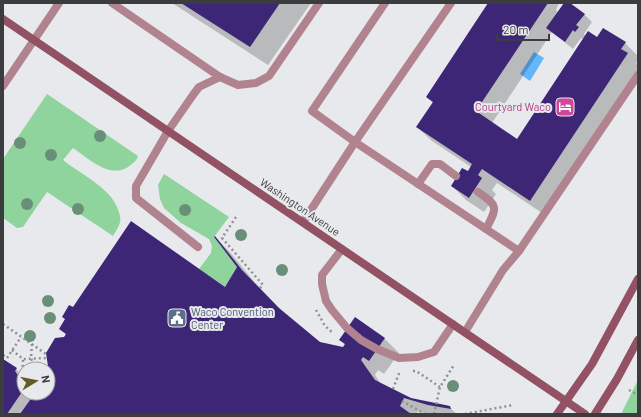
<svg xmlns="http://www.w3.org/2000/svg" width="641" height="417" font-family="Barlow,sans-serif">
  <rect width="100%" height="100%" fill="#e8e9ec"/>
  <g fill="#90d49d">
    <path d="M47 94 138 156C136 162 133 163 128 167 109 179 88 158 73 148L63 160C83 176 115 189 120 216 122 223 116 231 113 236L47 192 23 227 17 228 3 218V159Z"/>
    <polygon points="164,174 229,217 214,237 237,267 225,287 199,269 211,253 212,246 209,239 181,223 164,208 160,199 158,185"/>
    <polygon points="638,380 638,414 621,414"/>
  </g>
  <polygon fill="#63b6fc" points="534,52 544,58 530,81 520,74"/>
  <g fill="#0003" fill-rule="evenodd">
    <polygon points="172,3 311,3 268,65"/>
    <path d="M490 3H559L556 10 558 13 565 3H568L584 14 592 22 584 34 586 36 625 43 638 56V60L636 63 638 65V74L545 215 497 183 492 190 496 194 484 212 466 200 452 186 468 173 471 167 432 141 417 127 433 103 427 97ZM552 32 573 49 581 38 584 39 517 140 492 123Z"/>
    <polygon points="214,236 229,251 257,285 282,312 319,343 343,348 345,345 341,340 384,338 399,353 384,374 378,370 375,375 381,384 411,399 449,407 457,414 425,414 418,411 417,414 3,414 3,360 16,369 24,377 24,393 33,393 35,395 36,393 48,393 48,375 67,335 60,329 73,309 225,288 238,267"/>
  </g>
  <g fill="#3e2676">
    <polygon points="181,3 280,3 250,47"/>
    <polygon points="488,3 548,3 476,111 517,139 588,31 597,37 603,28 626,42 621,49 628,53 530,201 482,169 478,175 482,178 469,198 451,186 462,168 468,171 472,164 416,127 433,102 426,97"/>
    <polygon points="564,3 570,3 585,14 576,25 579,27 575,32 573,30 565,42 546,28"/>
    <polygon points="131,221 225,287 237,267 214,237 215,236 242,270 279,308 320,342 343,347 345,344 339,340 355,317 385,338 369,361 363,357 361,360 375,380 411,398 450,406 451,409 428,405 404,398 400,406 411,414 20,414 35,393 48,393 49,373 46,353 55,338 64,337 66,334 59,329 65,319 62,317 69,305 73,307"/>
    <polygon points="3,359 17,368 15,371 17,374 19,376 17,379 24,383 24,389 7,414 3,414"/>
  </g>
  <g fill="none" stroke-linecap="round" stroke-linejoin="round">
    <g stroke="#8f9092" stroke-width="2.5" stroke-dasharray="2 3" stroke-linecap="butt">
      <polyline points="236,217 222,238 263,285 260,288"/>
      <polyline points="316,310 325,326 333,333"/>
      <polyline points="3,324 46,354"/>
      <polyline points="32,344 31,358 35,369"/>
      <polyline points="12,350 23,359 47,358"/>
      <polyline points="3,355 7,358 21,337"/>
      <polyline points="413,371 416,371 440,387"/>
      <polyline points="20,381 22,379 23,359"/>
      <polyline points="393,389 400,371"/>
      <polyline points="629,390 638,395"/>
      <polyline points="402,401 425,414"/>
      <polyline points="434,414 440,387 454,365"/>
      <polyline points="465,414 513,405"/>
    </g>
    <g stroke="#b1838f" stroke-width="8">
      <polyline points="112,3 220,77 238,85 256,83 269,76 319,3"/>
      <polyline points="385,3 312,111 355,142 519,251 638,75"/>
      <polyline points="418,184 432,164 440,164 456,176"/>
      <path d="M478 192C499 206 497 208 486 229"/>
      <polyline points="303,222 355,142 451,3"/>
      <polyline points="198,247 136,198 136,186 168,131 193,95 199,87 220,77"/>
      <polyline points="342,249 322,275 322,284 326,301 332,310 347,328 361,340 377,349 399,358 418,357 434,352 453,324"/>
      <polyline points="465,332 503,270 519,251"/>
    </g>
    <polyline stroke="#b1838f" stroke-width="8" points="3,86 59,3"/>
    <g stroke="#925264" stroke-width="8">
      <polyline points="3,19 585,414"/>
      <polyline points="557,414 592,364 638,279"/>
      <polyline points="595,414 617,379 638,340"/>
    </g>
  </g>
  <g fill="#698f79">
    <circle cx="100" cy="136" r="6"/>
    <circle cx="20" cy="143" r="6"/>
    <circle cx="51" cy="155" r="6"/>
    <circle cx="27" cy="204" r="6"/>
    <circle cx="78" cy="209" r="6"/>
    <circle cx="185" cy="210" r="6"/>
    <circle cx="241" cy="235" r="6"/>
    <circle cx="282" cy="270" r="6"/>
    <circle cx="48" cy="301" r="6"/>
    <circle cx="50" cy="318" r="6"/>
    <circle cx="30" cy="336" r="6"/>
    <circle cx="453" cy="386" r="6"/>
  </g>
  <defs>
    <symbol id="hotel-square" viewBox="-11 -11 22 22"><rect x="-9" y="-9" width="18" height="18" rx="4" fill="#d1479c" stroke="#e8e9ec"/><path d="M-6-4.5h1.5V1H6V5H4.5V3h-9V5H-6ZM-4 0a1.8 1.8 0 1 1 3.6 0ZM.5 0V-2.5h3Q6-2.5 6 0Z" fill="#fff"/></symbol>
    <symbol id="civic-square" viewBox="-11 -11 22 22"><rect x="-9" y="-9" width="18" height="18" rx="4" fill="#5c6f8a" stroke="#e8e9ec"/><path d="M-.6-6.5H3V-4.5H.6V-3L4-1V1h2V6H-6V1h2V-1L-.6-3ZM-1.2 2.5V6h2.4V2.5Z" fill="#fff"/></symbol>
  </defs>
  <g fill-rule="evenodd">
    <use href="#hotel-square" x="554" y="96" width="22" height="22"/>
    <use href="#civic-square" x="166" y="307" width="22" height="22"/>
  </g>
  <g text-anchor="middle" stroke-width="4" stroke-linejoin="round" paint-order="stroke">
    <g font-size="11" fill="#b23c85" stroke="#e8e9ec" text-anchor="end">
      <text x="551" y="111">Courtyard Waco</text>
    </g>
    <g font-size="11" fill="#3b3c3d" stroke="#e8e9ec">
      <text transform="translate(300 207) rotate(34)" y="4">Washington Avenue</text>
    </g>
    <g font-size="11" fill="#4e5e75" stroke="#e8e9ec" text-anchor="start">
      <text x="191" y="316">Waco Convention<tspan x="191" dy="13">Center</tspan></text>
    </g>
  </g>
  <rect width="641" height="417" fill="none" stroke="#3b3c3d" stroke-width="8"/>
  <g transform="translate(36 381) rotate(80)"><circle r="19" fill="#e8e9ec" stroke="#a3a4a6"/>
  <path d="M0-3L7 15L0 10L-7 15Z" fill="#605b27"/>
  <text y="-6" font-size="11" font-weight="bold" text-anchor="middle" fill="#3b3c3d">N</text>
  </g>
  <path d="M497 34v6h52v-6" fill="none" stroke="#3b3c3d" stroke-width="2"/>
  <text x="503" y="34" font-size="12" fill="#3b3c3d" stroke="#e8e9ec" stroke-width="3" paint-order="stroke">20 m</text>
</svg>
